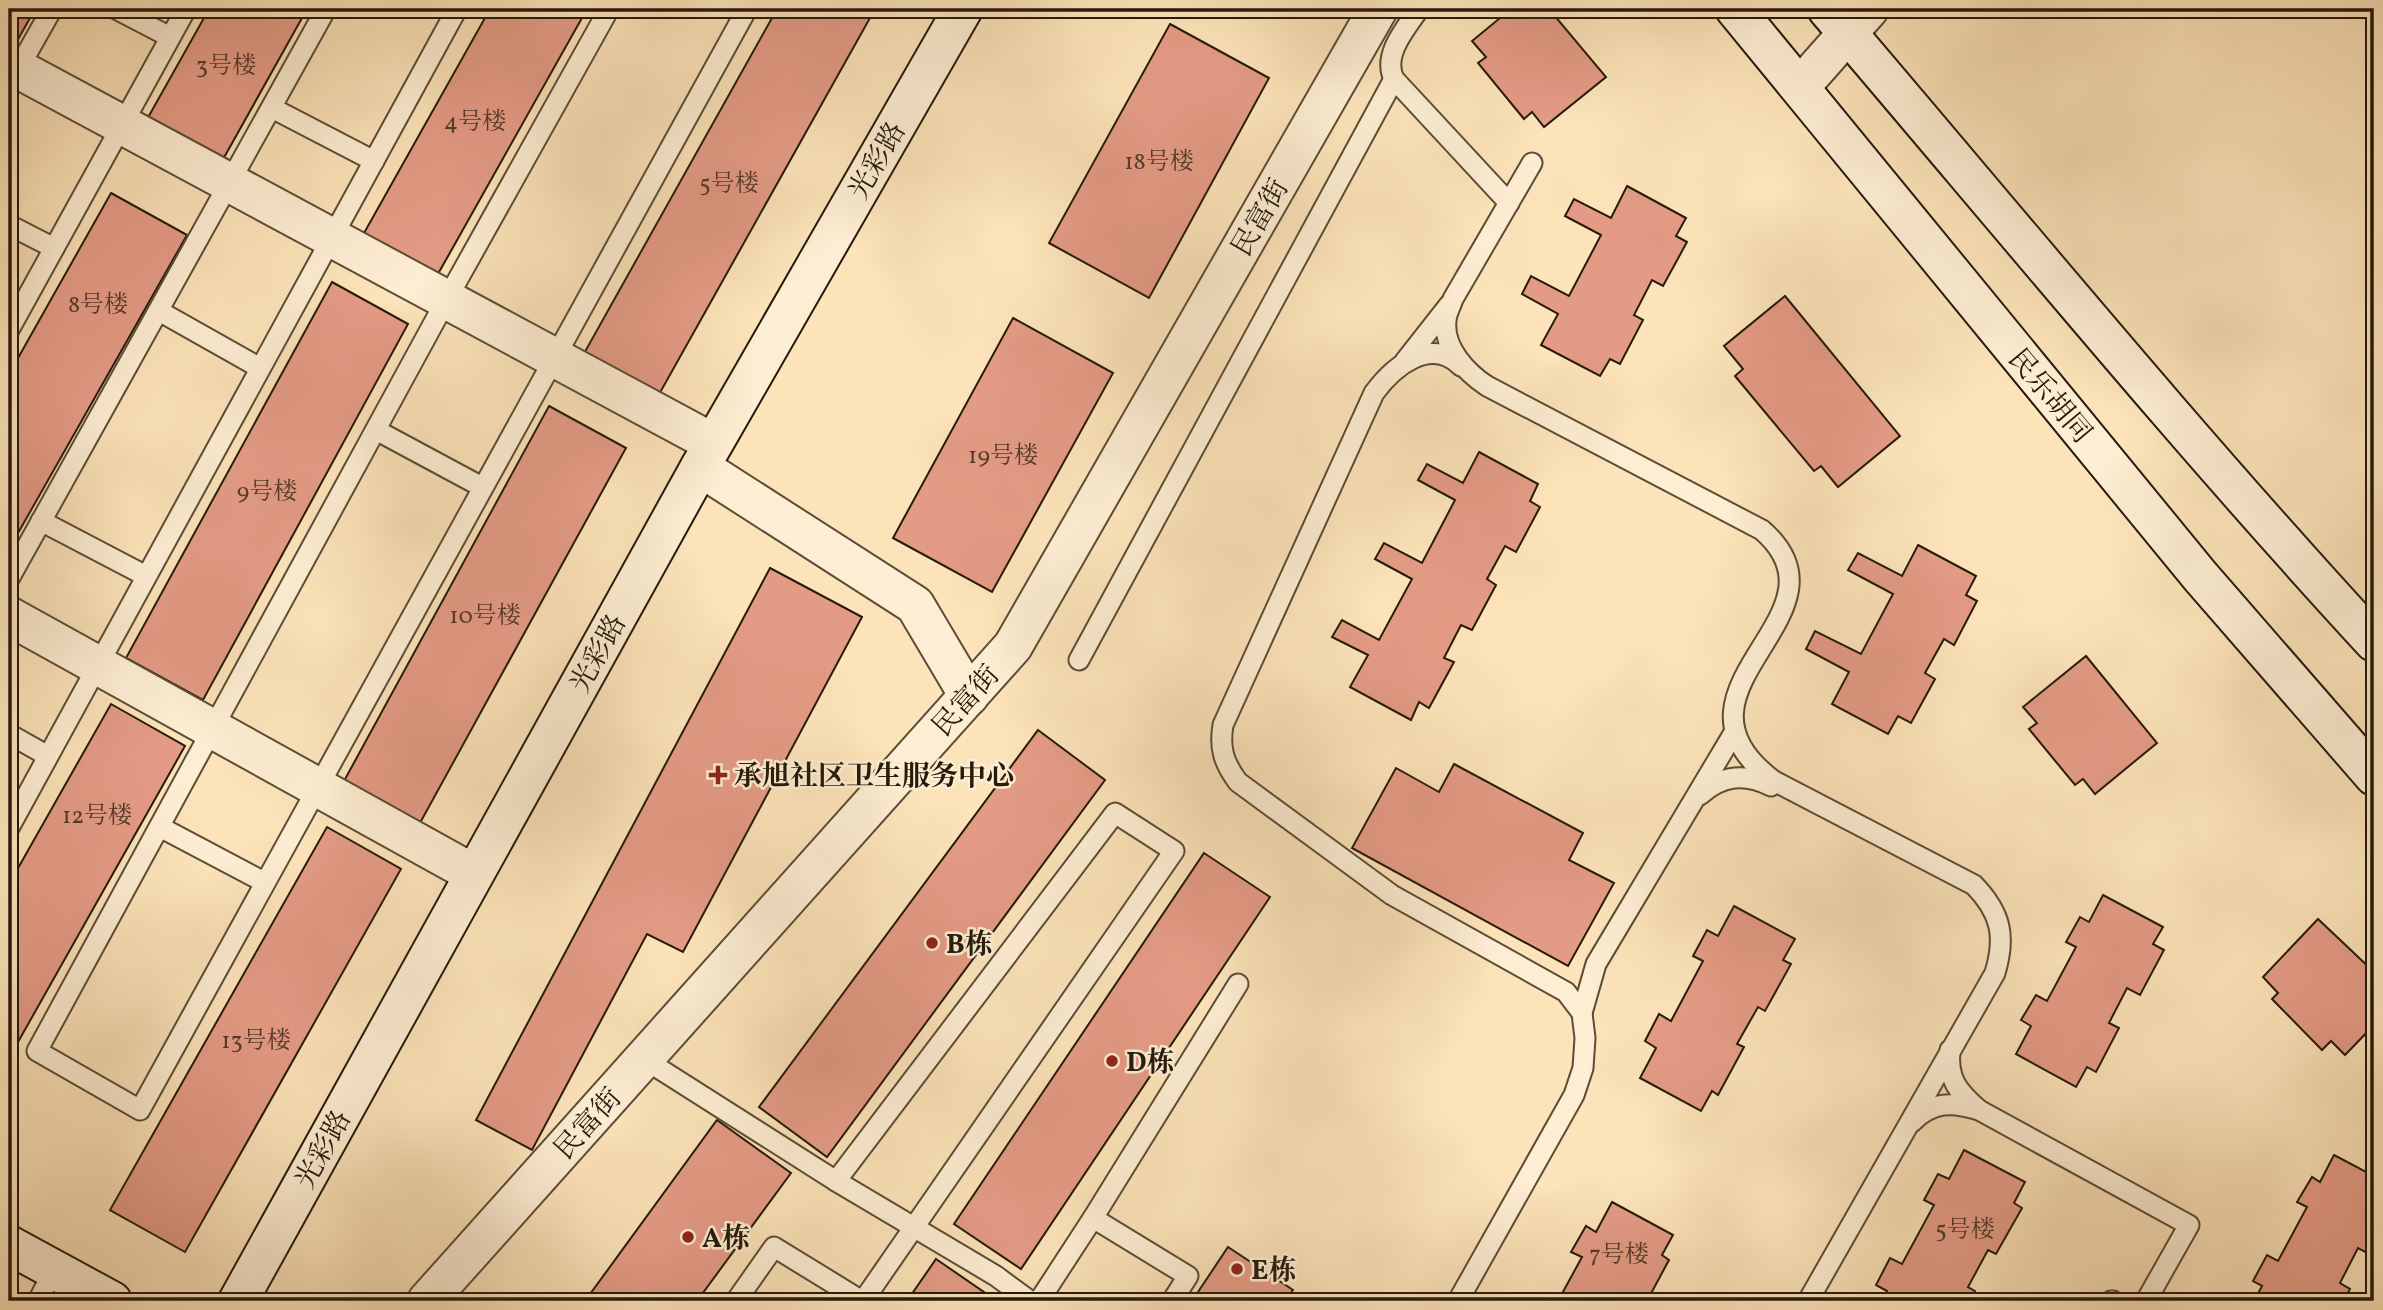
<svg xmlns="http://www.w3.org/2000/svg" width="2383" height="1310" font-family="Vollkorn,'Noto Serif SC',serif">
  <rect width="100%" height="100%" fill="#fce3b9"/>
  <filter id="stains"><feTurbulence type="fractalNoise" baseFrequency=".00286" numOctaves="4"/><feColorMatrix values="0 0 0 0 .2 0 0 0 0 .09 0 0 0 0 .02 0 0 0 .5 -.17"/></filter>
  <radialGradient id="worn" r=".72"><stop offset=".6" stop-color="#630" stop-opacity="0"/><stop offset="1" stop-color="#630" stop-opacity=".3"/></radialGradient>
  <g fill="#e49b85" stroke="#251a0b" stroke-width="2">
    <polygon points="9,9 35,9 11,52 9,51"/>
    <polygon points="209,9 307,9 221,163 146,121"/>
    <polygon points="490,9 587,9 438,274 364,233"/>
    <polygon points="777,9 875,9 657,398 582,357"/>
    <polygon points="1511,9 1549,9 1606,77 1544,127 1532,112 1524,119 1478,63 1486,57 1472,41"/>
    <polygon points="1170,24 1269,78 1149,298 1049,243"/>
    <polygon points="1627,186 1686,218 1676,236 1687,242 1663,286 1652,280 1634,315 1643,320 1620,364 1610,359 1600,376 1541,345 1558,314 1522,294 1531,276 1569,296 1601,235 1565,216 1574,199 1611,218"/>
    <polygon points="111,193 187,235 9,549 9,374"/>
    <polygon points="332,282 408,324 203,700 126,658"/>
    <polygon points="1785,296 1900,436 1838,487 1821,466 1814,471 1735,376 1743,369 1724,346"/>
    <polygon points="1013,318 1113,373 992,592 893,538"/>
    <polygon points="549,406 626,448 420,823 344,781"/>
    <polygon points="1479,452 1538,484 1530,501 1540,507 1516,552 1505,546 1487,579 1496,585 1472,630 1461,625 1444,658 1454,662 1429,708 1419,702 1411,720 1350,687 1368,655 1332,637 1342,620 1379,640 1412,579 1375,559 1384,543 1422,563 1455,500 1418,480 1427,464 1463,483"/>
    <polygon points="1918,545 1976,576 1966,595 1977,601 1954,645 1944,639 1925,673 1935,679 1911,723 1898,716 1888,734 1832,704 1849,672 1806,649 1815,631 1861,654 1893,594 1848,570 1858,553 1902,576"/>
    <polygon points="770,568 862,617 683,952 647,934 532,1150 476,1120"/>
    <polygon points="2086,656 2157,743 2095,794 2083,779 2075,785 2029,729 2037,723 2023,707"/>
    <polygon points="111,704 185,746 9,1058 9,884"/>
    <polygon points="1038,730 1105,780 827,1157 759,1107"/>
    <polygon points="1454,764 1583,833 1569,860 1614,883 1568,966 1352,848 1396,768 1439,792"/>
    <polygon points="327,827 401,869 185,1252 110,1210"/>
    <polygon points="1204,853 1270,897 1021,1269 954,1224"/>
    <polygon points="2103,895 2163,927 2153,944 2164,950 2140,995 2127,988 2109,1023 2119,1028 2096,1072 2087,1067 2076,1087 2016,1054 2031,1026 2021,1020 2036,995 2047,1001 2076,947 2066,942 2080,917 2089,922"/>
    <polygon points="1734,906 1795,939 1783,960 1791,964 1765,1011 1758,1007 1737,1044 1744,1047 1718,1095 1712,1091 1701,1111 1640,1078 1656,1048 1645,1041 1659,1014 1671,1021 1703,961 1693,956 1707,930 1718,936"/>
    <polygon points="2318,919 2374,972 2374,1025 2345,1055 2331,1041 2322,1050 2272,999 2278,993 2263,977"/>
    <polygon points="717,1120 791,1173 697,1301 585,1301"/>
    <polygon points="1964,1150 2025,1182 2014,1203 2022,1208 1996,1254 1988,1250 1968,1287 1975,1291 1969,1301 1881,1301 1887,1291 1876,1285 1890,1258 1902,1264 1934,1205 1924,1200 1938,1174 1949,1179"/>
    <polygon points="2334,1155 2374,1176 2374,1249 2371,1255 2358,1248 2340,1283 2350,1289 2344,1301 2254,1301 2262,1286 2253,1281 2267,1255 2278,1261 2307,1207 2297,1202 2312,1177 2320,1182"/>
    <polygon points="1612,1202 1673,1235 1662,1255 1669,1260 1647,1301 1558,1301 1582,1257 1571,1252 1586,1226 1596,1232"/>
    <polygon points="1228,1247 1293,1290 1285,1301 1192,1301"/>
    <polygon points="936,1259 997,1301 907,1301"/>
  </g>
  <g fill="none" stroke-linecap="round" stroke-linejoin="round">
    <defs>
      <g id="lane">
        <polyline points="116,9 170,37"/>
        <polyline points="609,9 443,306 37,1051 140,1110 747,9"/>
        <path d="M1419 9C1406 28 1382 55 1394 79L1509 203"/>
        <polyline points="18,69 52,9"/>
        <polyline points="272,108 374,161"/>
        <path d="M1532 163 1453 299C1451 306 1446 314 1446 321 1443 348 1467 373 1487 386L1762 530C1861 616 1649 688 1774 781L1974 885C2001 913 2006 936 1995 973L1808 1301"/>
        <polyline points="9,225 54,248"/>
        <polyline points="159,311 260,368"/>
        <polyline points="9,330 186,9"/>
        <polyline points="1405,361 1449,305"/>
        <path d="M1461 366C1431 336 1394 366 1374 393L1223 725C1219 749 1224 763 1238 782L1392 895 1566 992 1582 1013"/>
        <polyline points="376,430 482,487"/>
        <polyline points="41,521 146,576"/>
        <polyline points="9,579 326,9"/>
        <polyline points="1079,660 1394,79"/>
        <polyline points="9,734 48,756"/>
        <path d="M1700 795C1722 775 1745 773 1771 786"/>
        <polyline points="160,827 264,882"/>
        <polyline points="9,828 457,9"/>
        <polyline points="644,1059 836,1181 996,1276 1030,1301"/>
        <polyline points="1979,1110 2189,1225 2146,1301"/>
        <path d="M1912 1122C1933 1101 1952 1102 1979 1110 1958 1092 1947 1079 1950 1050"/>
        <polyline points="836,1181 1115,813 1174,851 863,1301"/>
        <polyline points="1093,1218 1238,984"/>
        <polyline points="38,1301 54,1270"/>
        <polyline points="736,1301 774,1247 862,1301"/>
        <polyline points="1039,1301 1093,1218 1188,1276 1172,1301"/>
        <polyline points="1458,1301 1574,1095 1583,1068 1585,1038 1582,1013 1596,964 1735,731"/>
        <polyline points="2111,1301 2113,1301"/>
      </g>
      <g id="street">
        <polyline points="9,64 713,443"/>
        <polyline points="1800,87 1869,9"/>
        <polyline points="700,467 915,605 969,696"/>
        <polyline points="9,616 474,874"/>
        <polyline points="427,1301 1013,646 1378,9"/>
      </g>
      <g id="secondary">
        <polyline points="1735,9 2200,576 2374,776"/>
        <path d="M1827 9C2008 221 2185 437 2374 642"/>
        <polyline points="9,1245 112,1301"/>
        <polyline points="238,1301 700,467 963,9"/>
      </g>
    </defs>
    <use href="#lane" stroke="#5b4c36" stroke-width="23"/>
    <use href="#street" stroke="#5b4c36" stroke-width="42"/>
    <use href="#secondary" stroke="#251a0b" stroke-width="42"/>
    <use href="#lane" stroke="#fdedd2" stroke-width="19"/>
    <use href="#street" stroke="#fdedd2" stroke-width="38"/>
    <use href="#secondary" stroke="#fdedd2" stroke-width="38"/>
  </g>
  <g fill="#8f2418" stroke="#fdedd2" stroke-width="2.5">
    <path d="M714.5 764.5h7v7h7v7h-7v7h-7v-7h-7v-7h7z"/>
    <circle cx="932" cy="943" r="7"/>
    <circle cx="1112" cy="1061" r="7"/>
    <circle cx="688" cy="1237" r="7"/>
    <circle cx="1237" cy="1269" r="7"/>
  </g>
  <g text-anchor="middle" stroke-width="5" stroke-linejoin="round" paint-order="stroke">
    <g font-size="24" fill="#553a2a">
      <text x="226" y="73">3号楼</text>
      <text x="475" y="129">4号楼</text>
      <text x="1159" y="169">18号楼</text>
      <text x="729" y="191">5号楼</text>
      <text x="98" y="312">8号楼</text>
      <text x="1003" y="463">19号楼</text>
      <text x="267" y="499">9号楼</text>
      <text x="485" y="623">10号楼</text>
      <text x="97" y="823">12号楼</text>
      <text x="256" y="1048">13号楼</text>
      <text x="1965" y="1237">5号楼</text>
      <text x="1619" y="1262">7号楼</text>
    </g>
    <g font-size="28" fill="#251a0b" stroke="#fdedd2">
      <text transform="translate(876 160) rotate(-60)" y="10">光彩路</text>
      <text transform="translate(1259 217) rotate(-60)" y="10">民富街</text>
      <text transform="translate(2051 395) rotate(50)" y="10">民乐胡同</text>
      <text transform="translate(597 653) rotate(-61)" y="10">光彩路</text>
      <text transform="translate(965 700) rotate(-48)" y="10">民富街</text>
      <text transform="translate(587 1123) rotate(-48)" y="10">民富街</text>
      <text transform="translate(322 1149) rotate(-61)" y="10">光彩路</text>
    </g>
    <g font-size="28" font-weight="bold" fill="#251a0b" stroke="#fdedd2" text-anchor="start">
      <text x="734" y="785">承旭社区卫生服务中心</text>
      <text x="946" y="953">B栋</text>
      <text x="1126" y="1071">D栋</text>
      <text x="702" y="1247">A栋</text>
      <text x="1251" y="1279">E栋</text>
    </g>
  </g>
  <rect width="2383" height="1310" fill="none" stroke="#fce3b9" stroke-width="35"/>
  <rect x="10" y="10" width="2362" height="1289" fill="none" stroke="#251a0b" stroke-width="3.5"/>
  <rect x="18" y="18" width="2348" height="1275" fill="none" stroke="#251a0b" stroke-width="2"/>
  <rect width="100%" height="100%" filter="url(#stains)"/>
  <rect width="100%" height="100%" fill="url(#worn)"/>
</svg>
